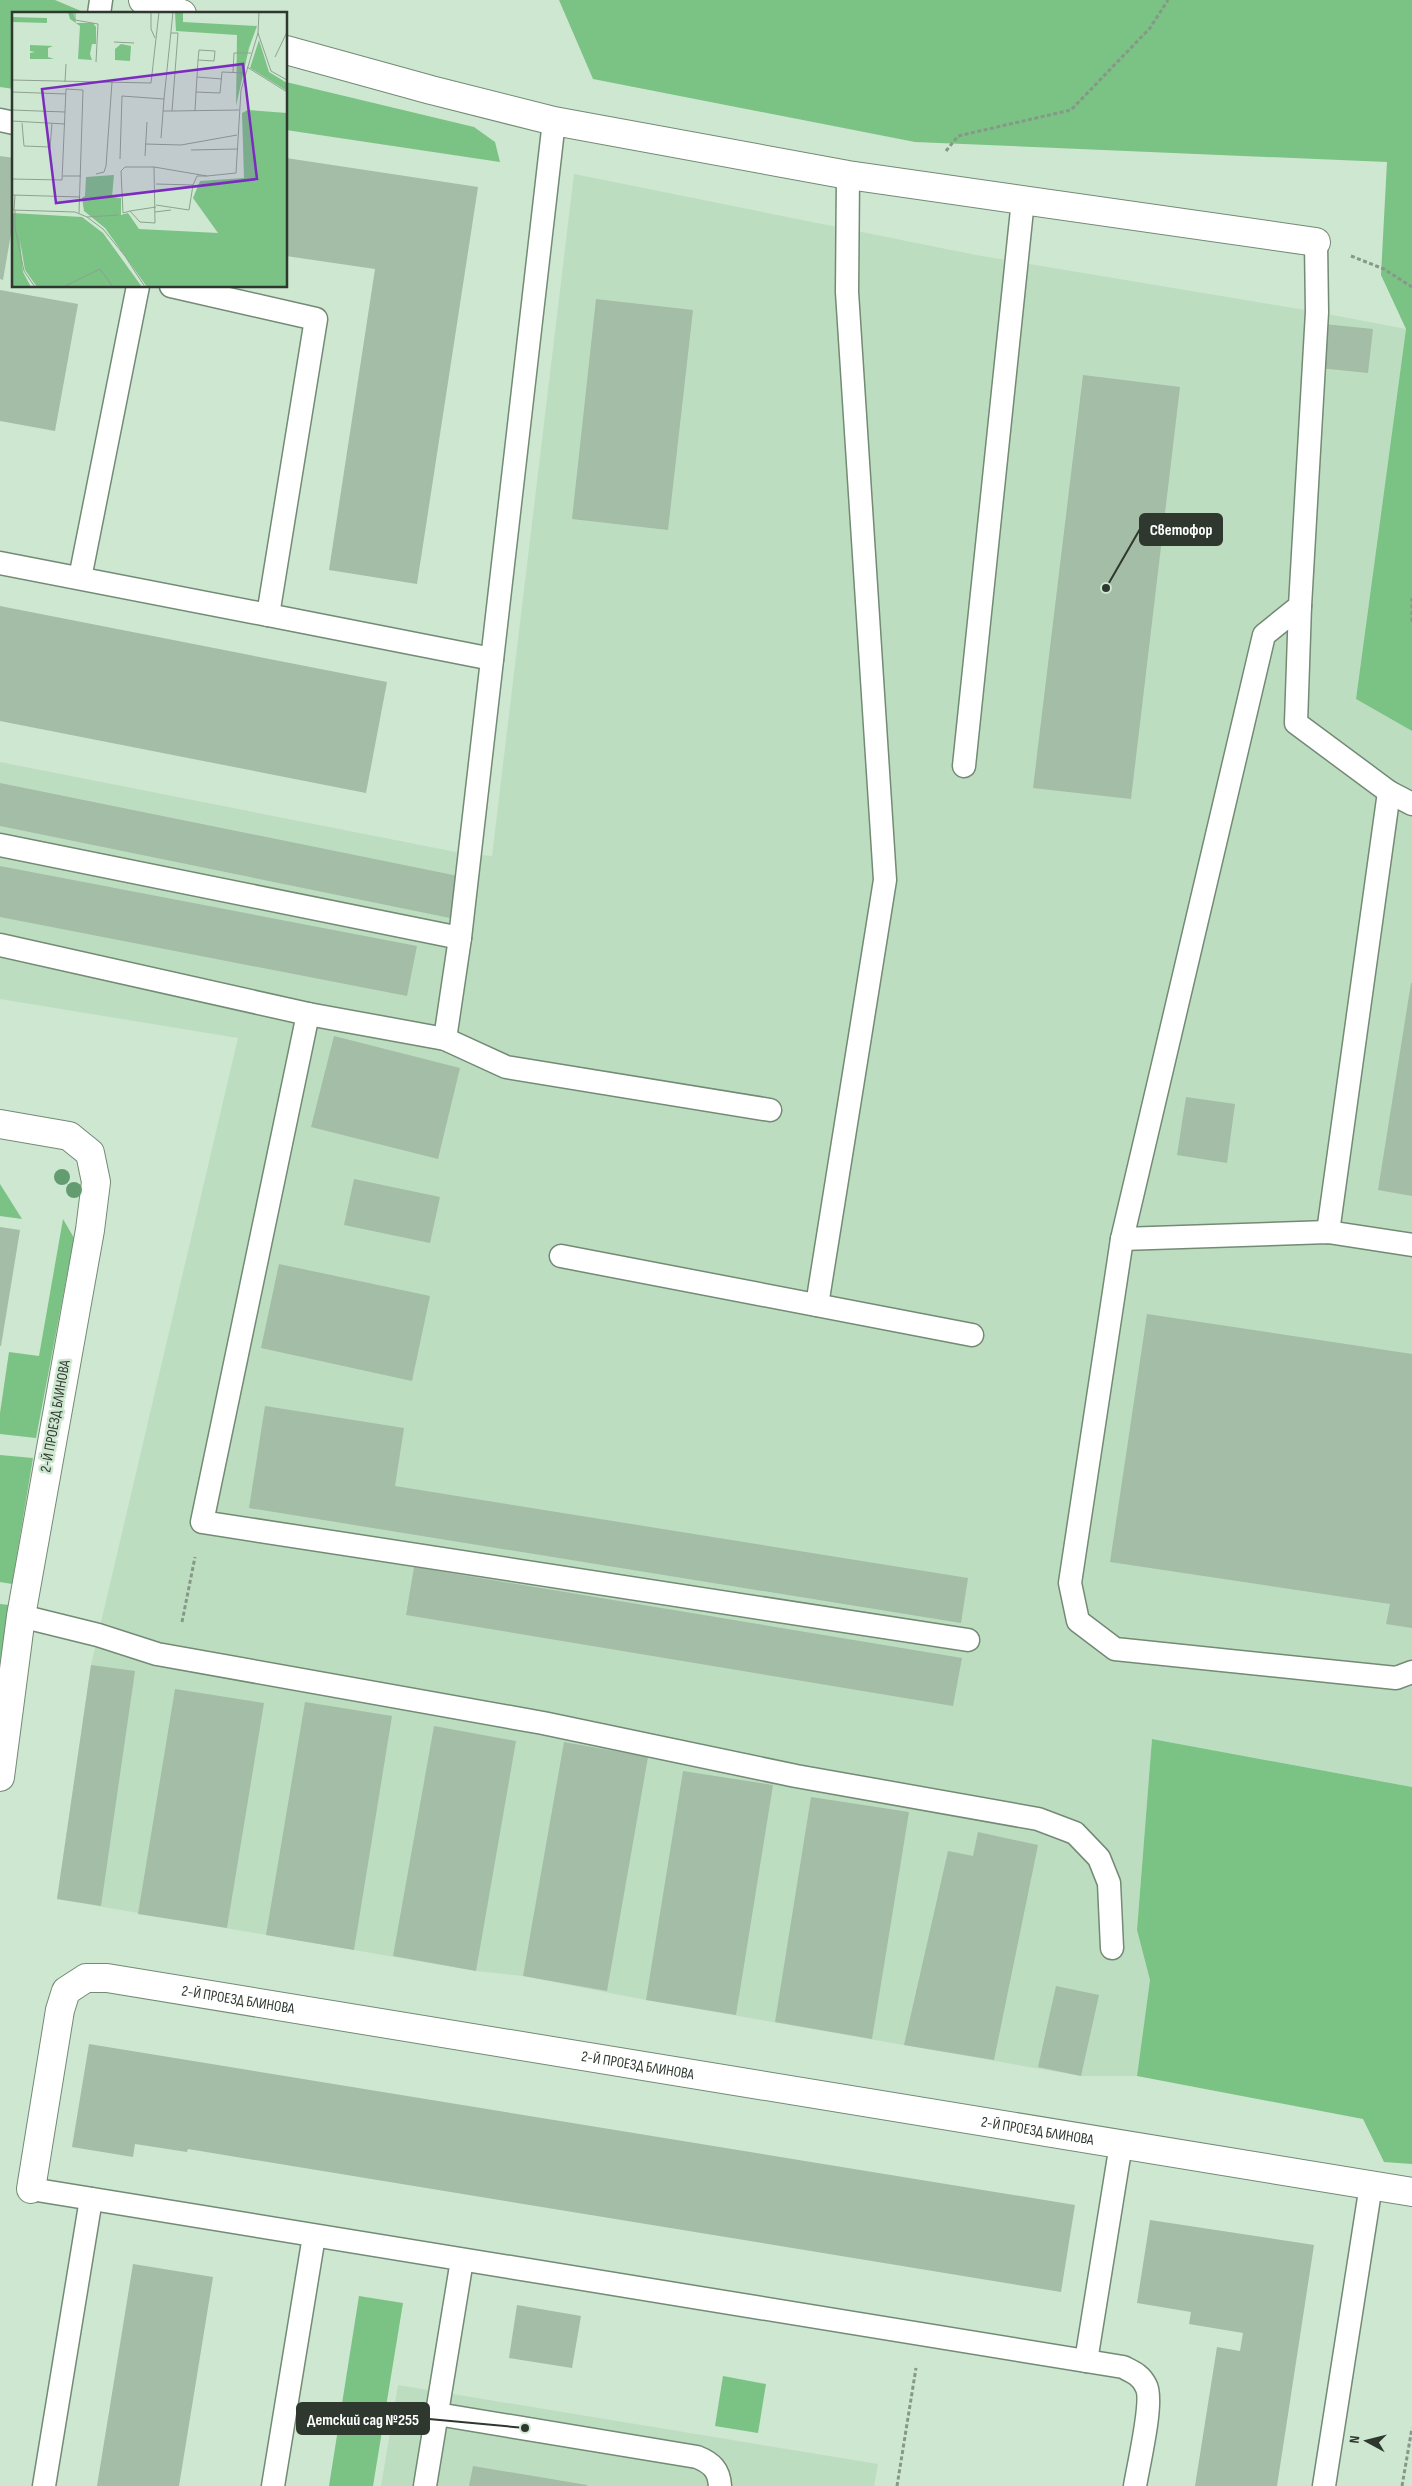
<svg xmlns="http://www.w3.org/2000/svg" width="1412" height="2486" font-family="'Sofia Sans Condensed',sans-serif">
  <rect width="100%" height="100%" fill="#cee7d0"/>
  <g fill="#bdddc0">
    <polygon points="574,174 976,255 1317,312 1406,329 1356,699 1412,731 1412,1787 1152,1739 1137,1930 1150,1980 1137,2076 1081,2076 646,2000 523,1976 476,1971 57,1899 91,1665 238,1038 0,999 0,762 461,853 492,856"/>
    <polygon points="398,2385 878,2464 874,2486 381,2486"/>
  </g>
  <g fill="#7bc285">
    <polygon points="0,0 55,0 88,14 14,14 14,89 0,87"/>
    <polygon points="559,0 1412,0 1412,731 1356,699 1406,329 1381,275 1387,162 915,142 593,79"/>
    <polygon points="286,82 474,127 495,142 500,162 286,130"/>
    <polygon points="0,1184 22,1219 0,1216"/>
    <polygon points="63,1219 74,1238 36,1438 0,1434 0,1413 9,1352 39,1356"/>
    <polygon points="0,1455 33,1458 12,1584 0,1582"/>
    <polygon points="0,1604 9,1605 0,1665"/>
    <polygon points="1152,1739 1412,1787 1412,2164 1384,2162 1363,2119 1137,2076 1150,1980 1137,1930"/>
    <polygon points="359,2296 403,2303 373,2486 329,2486"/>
    <polygon points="723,2376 766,2384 758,2433 715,2426"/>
  </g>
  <g fill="#a4bda6">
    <polygon points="0,156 14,158 14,216 3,280 0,279"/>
    <polygon points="286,158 478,187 417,584 329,570 375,269 286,256"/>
    <polygon points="0,290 78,304 55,431 0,421"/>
    <polygon points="596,299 693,310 668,530 572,519"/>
    <polygon points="1324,324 1373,329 1368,373 1319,368"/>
    <polygon points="1083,375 1180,387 1131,799 1033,788"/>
    <polygon points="0,606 387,682 366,793 0,721"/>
    <polygon points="0,783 458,876 450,918 0,826"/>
    <polygon points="0,866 417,946 407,996 0,917"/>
    <polygon points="1411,983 1412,983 1412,1196 1378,1190"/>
    <polygon points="334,1036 460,1068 438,1159 311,1127"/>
    <polygon points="1186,1097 1235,1104 1227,1163 1177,1155"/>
    <polygon points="354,1179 440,1197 430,1243 344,1225"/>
    <polygon points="0,1227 20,1230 1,1346 0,1346"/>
    <polygon points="279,1264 430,1296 412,1381 261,1348"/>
    <polygon points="1147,1314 1412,1354 1412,1628 1386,1624 1390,1604 1110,1562"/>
    <polygon points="265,1406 404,1428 395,1486 968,1578 961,1623 249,1508"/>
    <polygon points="414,1567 962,1658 953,1706 406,1615"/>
    <polygon points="91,1665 135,1671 101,1906 57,1899"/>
    <polygon points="175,1689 264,1703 227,1928 138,1914"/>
    <polygon points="305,1702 392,1716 354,1950 266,1935"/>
    <polygon points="434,1726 516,1741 476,1971 393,1956"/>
    <polygon points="564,1742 648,1757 607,1991 523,1976"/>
    <polygon points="683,1771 773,1785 736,2015 646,2000"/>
    <polygon points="811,1797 909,1812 872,2039 775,2022"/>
    <polygon points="978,1832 1038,1845 994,2060 904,2045 948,1851 973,1856"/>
    <polygon points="1056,1986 1099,1995 1081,2076 1038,2067"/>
    <polygon points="89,2044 1075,2205 1061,2292 188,2149 187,2152 135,2144 133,2157 72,2147"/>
    <polygon points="1150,2220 1314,2245 1277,2486 1195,2486 1217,2347 1240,2351 1243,2333 1189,2324 1191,2312 1137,2303"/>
    <polygon points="133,2264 213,2277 179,2486 97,2486"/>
    <polygon points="517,2305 581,2316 572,2368 509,2358"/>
    <polygon points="473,2466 587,2485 587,2486 469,2486"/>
  </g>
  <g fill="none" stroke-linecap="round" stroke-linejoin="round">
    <defs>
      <g id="service">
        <polyline points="99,14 101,0"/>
        <polyline points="0,120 14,123"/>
        <polyline points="1316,242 1317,312 1300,606 1264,635 1122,1239 1328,1232 1412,1245"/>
        <polyline points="0,563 268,615 316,319 171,286"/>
        <polyline points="80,578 138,286"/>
        <polyline points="1300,606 1296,723 1389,792 1328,1232"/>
        <polyline points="268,615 492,659"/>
        <polyline points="964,766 1023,200"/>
        <polyline points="1389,792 1412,804"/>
        <polyline points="0,845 460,938 445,1039"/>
        <polyline points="460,938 554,121"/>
        <polyline points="0,945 308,1014 202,1522 968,1640"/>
        <polyline points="308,1014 445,1039 506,1067 770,1110"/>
        <polyline points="1122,1239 1070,1583 1078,1621 1115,1649 1396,1678 1412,1672"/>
        <polyline points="561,1256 972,1335"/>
        <polyline points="817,1305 885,880 847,292 848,175"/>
        <polyline points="21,1616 98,1635 157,1654 543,1723 796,1776 1038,1819 1075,1833 1099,1858 1109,1883 1112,1948"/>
        <path d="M31 2189 1123 2367C1133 2372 1141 2375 1146 2386 1154 2400 1138 2467 1135 2486"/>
        <polyline points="1086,2361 1121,2144"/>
        <path d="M437 2414 697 2457C712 2463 719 2470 720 2486"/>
        <polyline points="44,2486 91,2199"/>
        <polyline points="273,2486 314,2236"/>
        <polyline points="425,2486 462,2260"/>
        <polyline points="1324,2486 1371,2185"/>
      </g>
      <g id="minor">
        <polyline points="143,0 182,14"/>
        <polyline points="286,50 431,90 554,121 848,175 1316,242"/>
        <polyline points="0,1124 69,1136 90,1153 96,1182 90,1230 21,1616 0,1777"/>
        <path id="s1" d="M31 2189 60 2010 66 1991 86 1978H107L1412 2192"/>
      </g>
    </defs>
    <use href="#service" stroke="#738a75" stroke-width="25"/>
    <use href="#minor" stroke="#738a75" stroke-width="30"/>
    <g stroke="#869888" stroke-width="3" stroke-dasharray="4 2.5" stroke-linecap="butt">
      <polyline points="946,151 958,136 1071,110 1150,28 1168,0"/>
      <polyline points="1351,256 1384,269 1412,287"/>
      <polyline points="1412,598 1412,623"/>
      <polyline points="182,1622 195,1557"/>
      <polyline points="897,2486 916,2368"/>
      <polyline points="1402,2486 1412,2428"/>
    </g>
    <use href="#service" stroke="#fff" stroke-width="22"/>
    <use href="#minor" stroke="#fff" stroke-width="28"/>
  </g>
  <g fill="#649c72">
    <circle cx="62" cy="1177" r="8"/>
    <circle cx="74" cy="1190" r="8"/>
  </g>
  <g text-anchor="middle" stroke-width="5" stroke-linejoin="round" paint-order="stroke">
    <g font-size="15" fill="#2e382f" stroke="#cee7d0">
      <text transform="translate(55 1416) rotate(-80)" y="5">2-Й ПРОЕЗД БЛИНОВА</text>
      <text dy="5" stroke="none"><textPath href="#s1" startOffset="379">2-Й ПРОЕЗД БЛИНОВА</textPath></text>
      <text dy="5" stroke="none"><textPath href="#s1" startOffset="784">2-Й ПРОЕЗД БЛИНОВА</textPath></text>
      <text dy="5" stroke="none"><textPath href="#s1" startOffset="1189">2-Й ПРОЕЗД БЛИНОВА</textPath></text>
    </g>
  </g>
  <g transform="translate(12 12)">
    <rect width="275" height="275" fill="#cee7d0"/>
    <path d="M56 0H61L64 11H81L84 15V32H80L78 42 80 48 66 47 68 14 58 7ZM163 0H171V10L245 14 237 36 224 94 225 23 164 19ZM0 5 35 6V11L0 10ZM247 28 257 60 275 71V79L238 56ZM109 32 119 34 118 49 103 48V37ZM18 33 41 34 36 36V45L42 47H18V41L23 40 18 39ZM236 98 275 101V275H135L93 216 72 199 70 186 73 184 74 165 102 163 100 185 109 186V203L116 201 127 217 206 221 181 186 188 169 232 166 230 101ZM0 201 70 205 91 221 130 275H25L13 258 8 229 11 260 19 275H0Z" fill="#7bc285"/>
    <path fill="none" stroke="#8ea190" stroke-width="1" d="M63 0V8L86 12 84 50M139 0V17L143 26M246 21 259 59 275 68M102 30 122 31M263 45 275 20M186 48 202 49 203 39 187 38 186 48 185 65 184 80 208 81 210 60 233 61M235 55 275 80M221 60 222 41H239M185 65 210 67M0 68 139 71 147 0M53 70 54 52M0 80 54 82M0 98 53 100M151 99H160L166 21H159M160 99 227 98M183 99 184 80M0 109 53 112M10 111 12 134 38 135 40 112M149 126 152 87M133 132 169 133 225 123M179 138 225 137M133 144 135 110M108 147 110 84 152 87 161 0M142 155H113L109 159 111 201 118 199 128 210 143 211 142 155 195 164 224 161 229 78 246 21 247 0M84 162 92 160 94 154 100 70M51 164H69M0 167 50 168 54 77 71 78 67 201M144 172 181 173 185 164H195M0 183 68 185M144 193 177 198 181 173M0 198 63 200 75 205 91 217 113 244 133 275M2 198 3 183M3 198V216L12 259 23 275M118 199 144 195M143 200 159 198M75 205 107 203M51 275 88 257 101 275"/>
    <path fill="#7b2cbf" fill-opacity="0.15" stroke="#7b2cbf" stroke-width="2.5" d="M231 52 245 167 44 191 30 77Z"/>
    <rect width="275" height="275" fill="none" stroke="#2e382f" stroke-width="2.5"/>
  </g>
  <path fill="none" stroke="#2e382f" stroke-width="2" d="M1106 588L1140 529M525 2428L429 2419"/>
  <g fill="#2e382f" stroke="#cee7d0" stroke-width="2">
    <circle cx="1106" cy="588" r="5"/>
    <circle cx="525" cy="2428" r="5"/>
  </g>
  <g fill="#2e382f" stroke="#2e382f" stroke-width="2">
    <rect x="1140" y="514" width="82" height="31" rx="5"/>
    <rect x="297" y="2403" width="132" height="31" rx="5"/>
  </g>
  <g font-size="16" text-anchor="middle" font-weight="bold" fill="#fff">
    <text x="1181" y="535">Светофор</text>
    <text x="363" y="2425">Детский сад №255</text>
  </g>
  <g transform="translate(1367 2441) rotate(277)" stroke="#cee7d0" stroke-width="4" paint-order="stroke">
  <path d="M0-4L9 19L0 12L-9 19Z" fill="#2e382f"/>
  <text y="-8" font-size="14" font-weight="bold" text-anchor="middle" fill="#2e382f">N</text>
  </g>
</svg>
